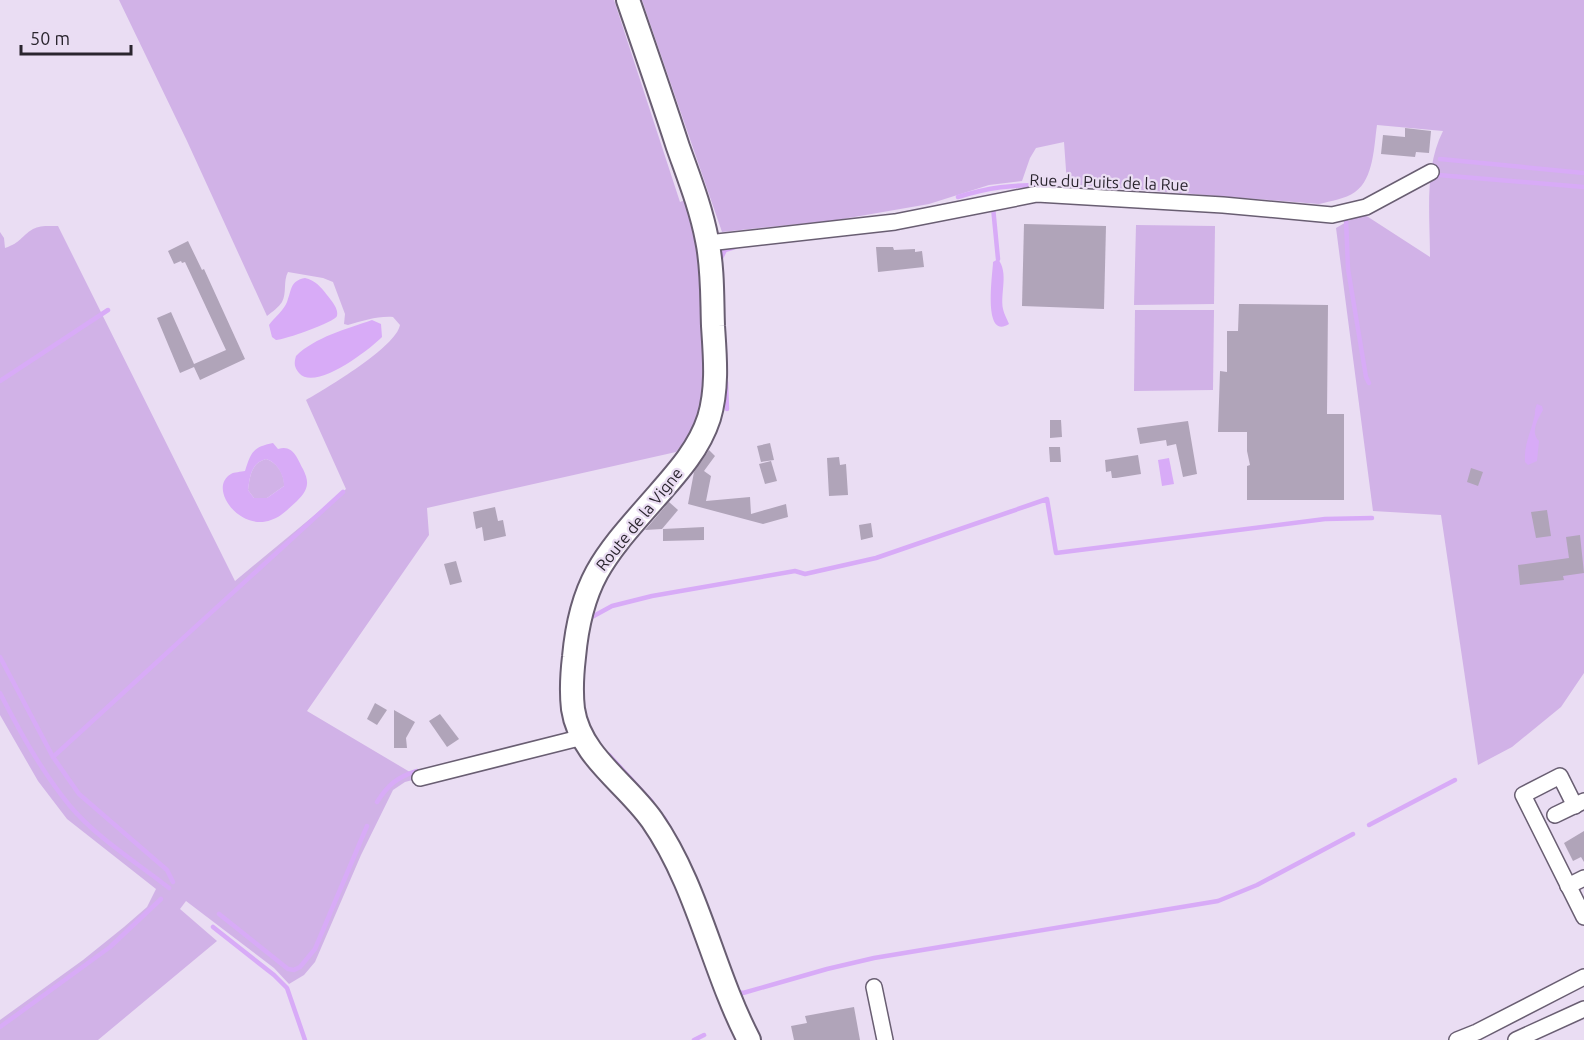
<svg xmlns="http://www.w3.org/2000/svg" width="1584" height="1040" font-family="Ubuntu,sans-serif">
  <rect width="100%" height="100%" fill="#eaddf3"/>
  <g fill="#d1b2e7">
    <path d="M119 0H614L680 202 687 199 699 239 702 273 704 389 699 415 685 441 676 452 427 508 429 535 307 711 420 778 405 782 393 790 361 855 315 962 304 975 289 984 274 968 186 901 180 909 217 941 98 1040H0V1020L83 960 124 927 147 907 156 889 67 819 38 781 0 715V232L4 238 5 248C22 242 20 237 33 229 40 225 50 226 58 226L235 581 346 489 306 400C327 388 396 347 400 325L393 317C377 316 363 321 348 325L344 324 345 314 333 282 323 278 288 272C283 281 287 293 282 302 279 307 272 312 267 316L187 141Z"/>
    <path d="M642 0H1584V673L1561 707 1512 747 1478 765 1441 515 1373 511 1336 228 1362 213 1430 257C1430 216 1424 168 1443 131L1377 125C1374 145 1374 179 1355 192 1345 199 1331 201 1319 204L1067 184 1064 142 1036 148 1030 158 1022 181 989 185 929 204 837 220 722 232Z"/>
    <polygon points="1136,225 1215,226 1214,304 1134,305"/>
    <polygon points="1135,310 1214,310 1213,390 1134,391"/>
    <path d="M266 459C277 462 285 475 284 486L267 498H254L248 490C250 476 251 463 266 459Z"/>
  </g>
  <g fill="#d8abf7" fill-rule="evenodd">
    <path d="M998 259C1009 273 1000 293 1003 309 1004 314 1007 319 1009 324 982 341 993 272 993 262Z"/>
    <path d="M305 278C315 280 321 287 327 295 331 300 339 309 337 316 335 322 284 340 276 340L272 337 269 325C274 318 284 310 287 302 292 289 290 281 305 278Z"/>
    <path d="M372 320 381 324 382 337C369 350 315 392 299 373 294 367 294 363 296 356 315 337 347 329 372 320Z"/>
    <path d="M1537 404 1542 406 1543 410C1538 419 1530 432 1539 441L1537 461 1528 465 1525 462C1524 444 1530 435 1534 418 1536 412 1534 410 1537 404Z"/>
    <path d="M273 443 278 449C293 444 297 458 303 469 310 483 308 490 297 501 289 508 281 517 271 520 240 532 207 488 231 474 234 472 241 472 245 471 251 452 253 447 273 443ZM266 459C277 462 284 475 284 486L267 498H254L248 490C250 476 251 463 266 459Z"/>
    <polygon points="1169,458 1174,484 1162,486 1158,460"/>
  </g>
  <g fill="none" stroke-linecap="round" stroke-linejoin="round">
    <g stroke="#d8abf7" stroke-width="4.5">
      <polyline points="1440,159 1584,173"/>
      <polyline points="1438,175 1584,187"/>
      <path d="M958 197C990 187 1011 185 1044 185"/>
      <polyline points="993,207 998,259"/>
      <polyline points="1349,216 1346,218 1348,269 1366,377 1369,383"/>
      <polyline points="720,260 725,250 735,247"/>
      <polyline points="0,381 108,310"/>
      <polyline points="726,382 727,409"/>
      <polyline points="590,618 612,606 652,596 795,571 805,574 876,558 1047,499 1056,553 1325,519 1372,518"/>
      <polyline points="0,657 53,757 79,794 167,870 173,882"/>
      <path d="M0 693C20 732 42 772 70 806 97 838 136 862 169 888"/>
      <polyline points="609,755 652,802"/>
      <polyline points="53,757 343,492"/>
      <path d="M377 802C388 785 397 777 417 771"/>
      <polyline points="664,818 676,839"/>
      <polyline points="1369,825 1455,780"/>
      <polyline points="219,914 288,969 294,970 300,967 315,949 367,826"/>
      <polyline points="213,927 274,975 287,988 305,1040"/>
      <polyline points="737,989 738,992 743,993 827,969 874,958 1218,901 1257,885 1353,834"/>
      <polyline points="0,1027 110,947 161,899"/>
      <polyline points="694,1040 704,1035"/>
    </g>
  </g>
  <g fill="#b0a4b9">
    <polygon points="1405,128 1431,131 1429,153 1416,152 1415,157 1381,154 1383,135 1405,137"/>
    <polygon points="1024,224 1106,226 1104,309 1022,306"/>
    <polygon points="188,241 202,270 204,269 245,359 200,380 194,367 180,373 157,318 171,312 194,364 226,350 185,262 182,263 181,261 174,264 168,251"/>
    <polygon points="876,247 893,247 894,250 915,249 915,252 922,251 924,267 878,272"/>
    <polygon points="1239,304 1328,305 1327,414 1344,414 1344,500 1247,500 1247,466 1250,465 1247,451 1247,432 1218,432 1220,371 1227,372 1227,331 1238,331"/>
    <polygon points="1050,420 1061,420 1062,437 1050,438"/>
    <polygon points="1188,421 1197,474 1183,477 1176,444 1167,446 1166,440 1140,444 1137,428"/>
    <polygon points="770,443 774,460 761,462 757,446"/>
    <polygon points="1049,447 1060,447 1061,462 1050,462"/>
    <polygon points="709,450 715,456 704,471 711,476 706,501 750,497 751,514 786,504 788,517 763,524 688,504 694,472"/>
    <polygon points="1138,455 1141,474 1116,478 1112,478 1111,471 1106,472 1105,460"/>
    <polygon points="839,457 840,465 846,464 848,495 829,496 827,458"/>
    <polygon points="771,461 777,481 765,484 759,464"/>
    <polygon points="1471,468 1483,472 1478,486 1467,482"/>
    <polygon points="669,502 678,510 662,529 645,530"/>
    <polygon points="495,507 498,521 503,520 506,536 484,541 482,527 476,529 473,512"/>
    <polygon points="1547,510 1551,536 1536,538 1531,512"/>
    <polygon points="871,523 873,537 861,540 859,525"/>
    <polygon points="704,527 704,540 663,541 663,529"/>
    <polygon points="1580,535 1584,573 1563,576 1564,580 1520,585 1518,565 1569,558 1566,537"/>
    <polygon points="456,561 462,582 450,585 444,564"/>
    <polygon points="375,703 387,710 377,725 367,719"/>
    <polygon points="394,710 415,722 406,738 407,748 394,748"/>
    <polygon points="440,714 459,739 447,747 429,721"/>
    <polygon points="1584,831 1584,862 1581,857 1573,861 1564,843"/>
    <polygon points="854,1007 860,1040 794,1040 791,1026 807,1023 805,1016"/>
  </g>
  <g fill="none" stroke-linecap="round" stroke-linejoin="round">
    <defs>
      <g id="street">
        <polyline points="708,243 895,222 1037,194 1223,205 1332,215 1366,207 1431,172"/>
        <polyline points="420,778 583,737"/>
        <polyline points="1575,806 1560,776 1523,795 1584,917"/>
        <polyline points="1555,815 1584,801"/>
        <polyline points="1568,886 1584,878"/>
        <polyline points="874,987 885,1040"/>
        <polyline points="1457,1040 1477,1032 1584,977"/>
        <polyline points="1516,1040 1584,1009"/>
      </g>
      <path id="secondary" d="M628 0C645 49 662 98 678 147 689 178 701 208 707 240 713 268 712 298 713 326 715 356 718 388 709 418 699 449 677 473 655 498 606 554 581 579 574 657 572 674 571 692 573 709 580 756 626 783 652 820 698 886 712 969 749 1040"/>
    </defs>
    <use href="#street" stroke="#695e72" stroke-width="18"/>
    <use href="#secondary" stroke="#695e72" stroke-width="26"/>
    <use href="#street" stroke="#fff" stroke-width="15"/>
    <use href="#secondary" stroke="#fff" stroke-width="22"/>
  </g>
  <g text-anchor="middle" stroke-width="4.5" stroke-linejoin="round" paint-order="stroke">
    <g font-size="16" fill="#2a252e" stroke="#eaddf3">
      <text transform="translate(1109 182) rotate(2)" y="6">Rue du Puits de la Rue</text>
      <text transform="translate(639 519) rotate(-51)" y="6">Route de la Vigne</text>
    </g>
  </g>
  <path d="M21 45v9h110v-9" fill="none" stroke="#2a252e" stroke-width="3"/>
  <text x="30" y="45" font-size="18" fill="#2a252e" stroke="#eaddf3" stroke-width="4.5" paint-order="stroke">50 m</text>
</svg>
